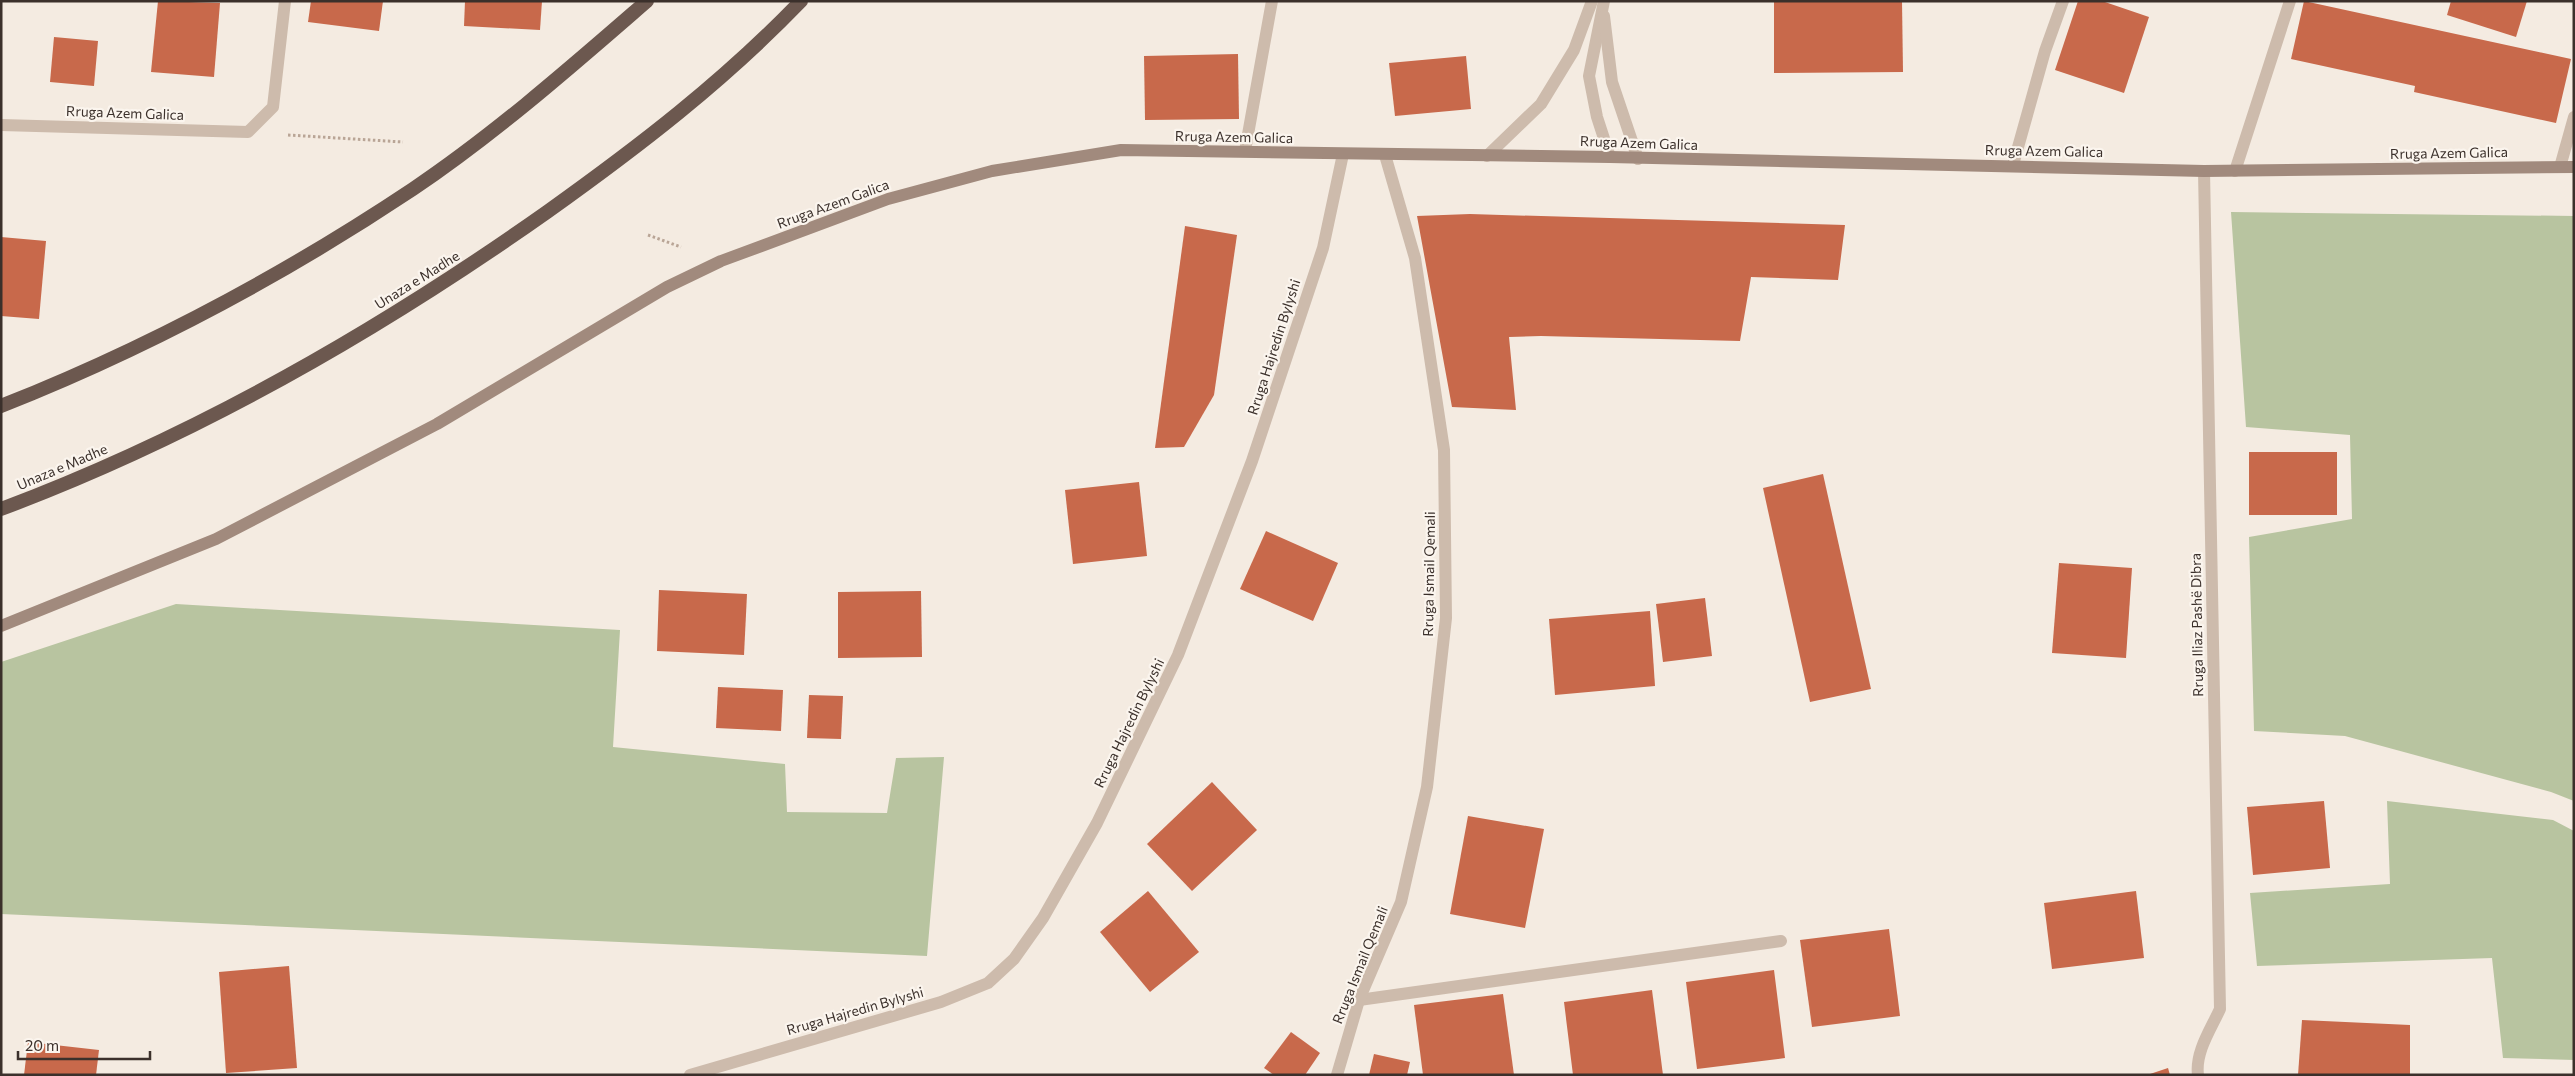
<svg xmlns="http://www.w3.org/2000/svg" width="2575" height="1076" font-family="Commissioner,sans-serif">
  <rect width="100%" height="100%" fill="#f4ebe1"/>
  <g fill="#b8c4a0">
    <polygon points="2231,212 2574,216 2574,801 2551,792 2345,736 2254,731 2249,537 2352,519 2350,435 2246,427"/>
    <polygon points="176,604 620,630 613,747 785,764 787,812 887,813 896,758 944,757 927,956 1,914 1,662"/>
    <polygon points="2387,801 2553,820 2574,831 2574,1060 2503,1058 2492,958 2257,966 2250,893 2390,884"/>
  </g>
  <g fill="#c8694b">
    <polygon points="158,1 220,3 214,77 151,72"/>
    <polygon points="311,1 383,1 379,31 308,22"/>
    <polygon points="465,1 542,1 540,30 464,26"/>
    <polygon points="1774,1 1902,1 1903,72 1774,73"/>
    <polygon points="2078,1 2102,1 2149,17 2124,93 2055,70"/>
    <polygon points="2304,1 2571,59 2556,123 2414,92 2415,86 2291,59"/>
    <polygon points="2451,1 2527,1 2516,37 2447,15"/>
    <polygon points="54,37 98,41 94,86 50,82"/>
    <polygon points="1238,54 1239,119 1145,120 1144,56"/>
    <polygon points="1466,56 1471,109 1395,116 1389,63"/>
    <polygon points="1470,214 1845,225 1838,280 1751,277 1740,341 1541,336 1509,337 1516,410 1452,407 1417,216"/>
    <polygon points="1185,226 1237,235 1214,395 1184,447 1155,448"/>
    <polygon points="1,237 46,241 39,319 1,316"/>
    <rect x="2249" y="452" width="88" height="63"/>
    <polygon points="1823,474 1871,689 1810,702 1763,488"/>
    <polygon points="1139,482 1147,556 1073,564 1065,490"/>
    <polygon points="1266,531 1338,563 1313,621 1240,589"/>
    <polygon points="2059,563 2132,568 2126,658 2052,653"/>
    <polygon points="659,590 747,594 744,655 657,651"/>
    <polygon points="921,591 922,657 838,658 838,592"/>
    <polygon points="1705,598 1712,656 1663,662 1656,604"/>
    <polygon points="1650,611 1655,686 1555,695 1549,619"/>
    <polygon points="718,687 783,690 781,731 716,728"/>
    <polygon points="809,695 843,696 841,739 807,738"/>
    <polygon points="1212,782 1257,830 1192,891 1147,844"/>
    <polygon points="2324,801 2330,868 2253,875 2247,807"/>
    <polygon points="1468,816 1544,829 1525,928 1450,914"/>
    <polygon points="1148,891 1199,952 1150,992 1100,932"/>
    <polygon points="2136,891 2144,958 2052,969 2044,903"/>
    <polygon points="1889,929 1900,1016 1812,1027 1800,940"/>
    <polygon points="289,966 297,1068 226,1073 219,972"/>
    <polygon points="1774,970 1785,1058 1697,1069 1686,982"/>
    <polygon points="1652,990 1663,1075 1573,1075 1564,1002"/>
    <polygon points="1503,994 1514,1075 1423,1075 1414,1005"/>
    <polygon points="2302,1020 2410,1025 2410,1075 2298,1075"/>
    <polygon points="1291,1032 1320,1053 1305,1075 1274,1075 1264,1068"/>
    <polygon points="28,1042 99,1050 96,1075 24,1075"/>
    <polygon points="1374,1054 1410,1062 1407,1075 1369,1075"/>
    <polygon points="2168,1068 2170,1075 2150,1075 2150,1074"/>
  </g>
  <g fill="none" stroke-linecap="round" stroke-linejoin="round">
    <g stroke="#b9a596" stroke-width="3" stroke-dasharray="2.5 2.5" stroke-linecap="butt">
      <polyline points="288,135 403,142"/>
      <polyline points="648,235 681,247"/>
    </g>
    <g stroke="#cdbbac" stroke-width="12">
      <polyline points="1245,151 1272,1"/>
      <polyline points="2013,165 2045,51 2063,1"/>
      <polyline points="2560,167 2574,117"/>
      <polyline points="2235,171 2290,1"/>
      <polyline points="1359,1000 1781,941"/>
    </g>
    <g stroke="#cdbbac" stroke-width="12">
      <polyline points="1604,1 1589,76 1597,117 1610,157"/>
      <polyline points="1604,16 1612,82 1638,159"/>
      <polyline points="1,125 248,132 273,107 285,1"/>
      <polyline points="1487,156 1541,104 1574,50 1592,1"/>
      <polyline points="690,1075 941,1002 988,983 1014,959 1043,918 1097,823 1178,655 1252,461 1323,248 1343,154"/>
      <path d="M2198 1075C2195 1052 2211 1029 2220 1009L2204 171"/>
    </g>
    <polyline stroke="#cdbbac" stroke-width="12" points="1337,1075 1359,1000 1401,902 1427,787 1446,618 1444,450 1415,258 1385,155"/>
    <polyline stroke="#a18a7d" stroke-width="12" points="1,626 216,539 437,424 667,287 721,261 888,199 992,171 1121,150 1610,157 2204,171 2574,167"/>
    <g stroke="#6c584f" stroke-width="14">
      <path d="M1 406C145 349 284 275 413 189 496 133 572 66 647 1"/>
      <path d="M1 509C196 436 377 332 547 212 638 147 723 82 801 1"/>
    </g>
  </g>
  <g text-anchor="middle" stroke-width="4.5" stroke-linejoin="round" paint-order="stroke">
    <g font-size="14" fill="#3b302b" stroke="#fbf5ee">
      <text transform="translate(125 113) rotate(2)" y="5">Rruga Azem Galica</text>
      <text transform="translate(1234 137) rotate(1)" y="5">Rruga Azem Galica</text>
      <text transform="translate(1639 143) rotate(2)" y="5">Rruga Azem Galica</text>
      <text transform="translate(2044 151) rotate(1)" y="5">Rruga Azem Galica</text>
      <text transform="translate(2449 153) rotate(-1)" y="5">Rruga Azem Galica</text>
      <text transform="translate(833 204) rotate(-20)" y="5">Rruga Azem Galica</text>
      <text transform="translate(417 280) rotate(-32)" y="5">Unaza e Madhe</text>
      <text transform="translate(1274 347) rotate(-72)" y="5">Rruga Hajredin Bylyshi</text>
      <text transform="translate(62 467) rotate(-23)" y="5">Unaza e Madhe</text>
      <text transform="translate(1429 574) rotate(-89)" y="5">Rruga Ismail Qemali</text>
      <text transform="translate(2197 625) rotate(-91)" y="5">Rruga Iliaz Pashë Dibra</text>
      <text transform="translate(1129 723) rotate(-64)" y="5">Rruga Hajredin Bylyshi</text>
      <text transform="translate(1360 965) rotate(-68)" y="5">Rruga Ismail Qemali</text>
      <text transform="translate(855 1011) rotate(-16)" y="5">Rruga Hajredin Bylyshi</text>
    </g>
  </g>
  <rect width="2575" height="1076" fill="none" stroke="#3b302b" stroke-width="5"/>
  <path d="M18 1051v8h132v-8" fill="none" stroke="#3b302b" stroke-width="2.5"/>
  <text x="25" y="1051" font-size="15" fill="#3b302b" stroke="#fbf5ee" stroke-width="4" paint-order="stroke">20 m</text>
</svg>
